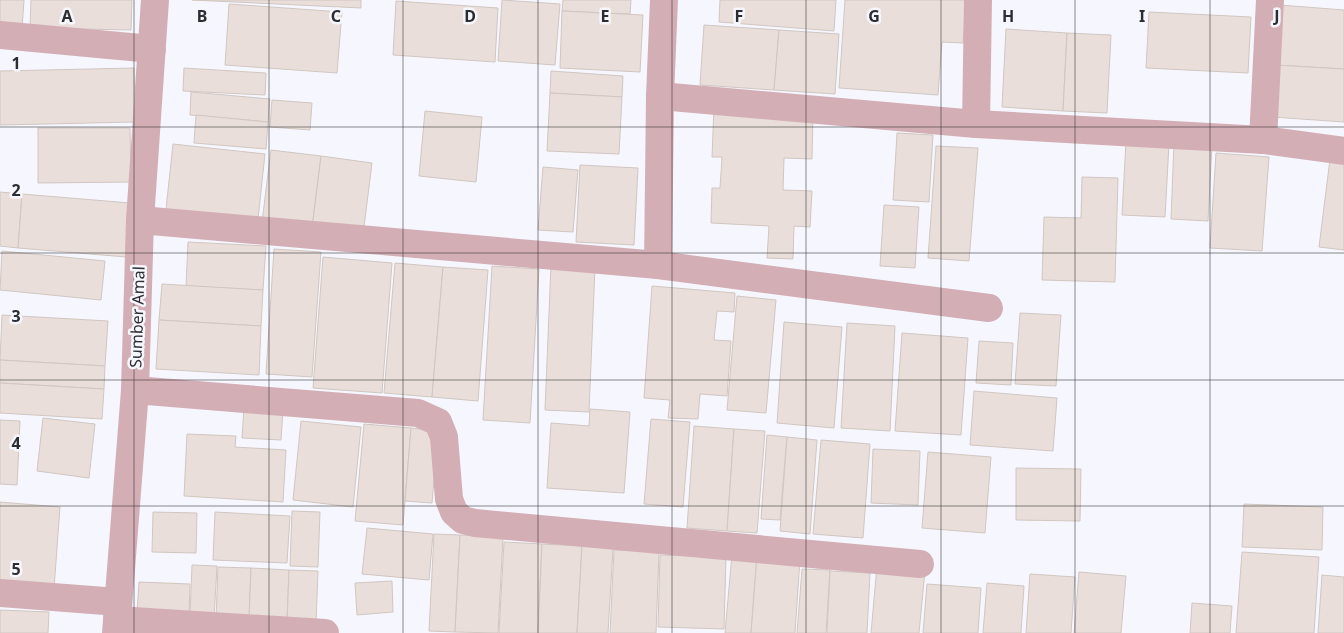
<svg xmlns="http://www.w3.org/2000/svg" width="1344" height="633" font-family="'Noto Sans',sans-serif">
  <rect width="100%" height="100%" fill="#f6f7fe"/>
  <g fill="#e9ded9" stroke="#d1c6c1">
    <polygon points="0,0 24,0 22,29 0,27"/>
    <polygon points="31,0 132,0 131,30 30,28"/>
    <polygon points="192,0 361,0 361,8"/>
    <polygon points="502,0 560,4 555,65 498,61"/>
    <polygon points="563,0 631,0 630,14 562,11"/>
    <polygon points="720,0 836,0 834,31 719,22"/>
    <polygon points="845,0 966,0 963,43 942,42 938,95 839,88"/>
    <polygon points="396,1 498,8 495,62 393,55"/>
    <polygon points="229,4 342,12 337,73 225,65"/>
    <polygon points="1280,5 1344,10 1344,69 1275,65"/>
    <polygon points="562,11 643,15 640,72 560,68"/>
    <polygon points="1149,12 1251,17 1248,73 1146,68"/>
    <polygon points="704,25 779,30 774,90 700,85"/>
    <polygon points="1006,29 1067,33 1063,111 1002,107"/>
    <polygon points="779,30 839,34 835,94 774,90"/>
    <polygon points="1067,33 1111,35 1107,113 1063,111"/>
    <polygon points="1275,65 1344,69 1344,122 1272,117"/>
    <polygon points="134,68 135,122 0,125 0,71"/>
    <polygon points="184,68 266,73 265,95 183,91"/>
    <polygon points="551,71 623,76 622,97 550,93"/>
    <polygon points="191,92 270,99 268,122 190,115"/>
    <polygon points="550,93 622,97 619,154 547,151"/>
    <polygon points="272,100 312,103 310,130 270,127"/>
    <polygon points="714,107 813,111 812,159 784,158 783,190 812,191 810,227 794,226 793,259 767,258 769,226 711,223 712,188 720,188 722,157 712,157"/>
    <polygon points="425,111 482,117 476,182 419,176"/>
    <polygon points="196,115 268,122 266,149 194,143"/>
    <polygon points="38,128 130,128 131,182 38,183"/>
    <polygon points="897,133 933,135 929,202 893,200"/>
    <polygon points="1126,141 1169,144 1165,217 1122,215"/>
    <polygon points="1174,143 1212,145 1208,221 1171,219"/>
    <polygon points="173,144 265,154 258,219 166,209"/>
    <polygon points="936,146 978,148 969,261 928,258"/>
    <polygon points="271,150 321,156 312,228 262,222"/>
    <polygon points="1216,153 1269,157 1262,251 1210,248"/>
    <polygon points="321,156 372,163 363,235 312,228"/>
    <polygon points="1330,159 1344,161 1344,250 1319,247"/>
    <polygon points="580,165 638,168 634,245 576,242"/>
    <polygon points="543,167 578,170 573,232 538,230"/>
    <polygon points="1082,177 1118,178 1115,282 1042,280 1044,217 1081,218"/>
    <polygon points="0,192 22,194 18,248 0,246"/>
    <polygon points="22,194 130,203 126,257 18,248"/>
    <polygon points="884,205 919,207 915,268 880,266"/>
    <polygon points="188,242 266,246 263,290 186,286"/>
    <polygon points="274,249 321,252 312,377 266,374"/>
    <polygon points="2,251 105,261 101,300 0,290"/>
    <polygon points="323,257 392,263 382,393 313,388"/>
    <polygon points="395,263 443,267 432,397 384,393"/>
    <polygon points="551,265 595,267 589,412 545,410"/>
    <polygon points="492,266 539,269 530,423 483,420"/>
    <polygon points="443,267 488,270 478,401 432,397"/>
    <polygon points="162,284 263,290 261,326 159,320"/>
    <polygon points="652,286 735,293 734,312 717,311 714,340 731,341 727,396 700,394 698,419 668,418 670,400 644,398"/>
    <polygon points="737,296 776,300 766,413 727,410"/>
    <polygon points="1020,313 1061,315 1056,386 1015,384"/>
    <polygon points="2,315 108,321 105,366 0,360"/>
    <polygon points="159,320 261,326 259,375 156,369"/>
    <polygon points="784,322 842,327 834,428 777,423"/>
    <polygon points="847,323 895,326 890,431 841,428"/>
    <polygon points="902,333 968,338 961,435 895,431"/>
    <polygon points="979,341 1013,343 1011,385 976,383"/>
    <polygon points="0,360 105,366 104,389 0,383"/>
    <polygon points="0,383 104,389 102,419 0,413"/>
    <polygon points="974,391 1057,398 1053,451 970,445"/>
    <polygon points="244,407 283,409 281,440 242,438"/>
    <polygon points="590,409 630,412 624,493 547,488 551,423 589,426"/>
    <polygon points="43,418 95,424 89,478 37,471"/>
    <polygon points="651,419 690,422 683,507 644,504"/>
    <polygon points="0,420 20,421 17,485 0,484"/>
    <polygon points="301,421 361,427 353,507 293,500"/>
    <polygon points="364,424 411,428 403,525 355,521"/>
    <polygon points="694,426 734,429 727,531 687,528"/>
    <polygon points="411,428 438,431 432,503 405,501"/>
    <polygon points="734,429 765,431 757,533 727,531"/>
    <polygon points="187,434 236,436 235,447 286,450 283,502 184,496"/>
    <polygon points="767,435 787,437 780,520 761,519"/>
    <polygon points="787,437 817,440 810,534 780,531"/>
    <polygon points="821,440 870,444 863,538 813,534"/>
    <polygon points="873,449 920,451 918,505 871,503"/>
    <polygon points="928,452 991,457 985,533 922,528"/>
    <polygon points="1016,468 1081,469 1080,521 1016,520"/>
    <polygon points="0,502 60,507 54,589 0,585"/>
    <polygon points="1244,504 1323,507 1322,550 1242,547"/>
    <polygon points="292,511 320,512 318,567 290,566"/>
    <polygon points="153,512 197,513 196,553 152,552"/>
    <polygon points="215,512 290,516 287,563 213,560"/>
    <polygon points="367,528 433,534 429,580 362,574"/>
    <polygon points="434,534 460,535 455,632 429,631"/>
    <polygon points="460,535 503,537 498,633 455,632"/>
    <polygon points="504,542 542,544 538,633 499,633"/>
    <polygon points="542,544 582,546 577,633 538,633"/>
    <polygon points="582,546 613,548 608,633 577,633"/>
    <polygon points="614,550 659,552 656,633 610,633"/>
    <polygon points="1242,552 1319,557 1314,633 1236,633"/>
    <polygon points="732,554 757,556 751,633 725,633"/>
    <polygon points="660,555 726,557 724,629 658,627"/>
    <polygon points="757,556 800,559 795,633 751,633"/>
    <polygon points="192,565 217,566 214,618 190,617"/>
    <polygon points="877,566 925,571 919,633 871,633"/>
    <polygon points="218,567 251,568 249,620 216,619"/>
    <polygon points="251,568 289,570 287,622 249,620"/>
    <polygon points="802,569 830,570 826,633 797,633"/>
    <polygon points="289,570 318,571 316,623 287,622"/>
    <polygon points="830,571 870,573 867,633 827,633"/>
    <polygon points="1079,572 1126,576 1121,633 1074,633"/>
    <polygon points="1030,574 1075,577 1071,633 1026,633"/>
    <polygon points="1322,575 1344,577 1344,633 1318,633"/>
    <polygon points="392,581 393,612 357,615 355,583"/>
    <polygon points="139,582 190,584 189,616 137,614"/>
    <polygon points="987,583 1024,586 1021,633 983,633"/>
    <polygon points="927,584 981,588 978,633 923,633"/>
    <polygon points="1192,603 1232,606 1230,633 1190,633"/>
    <polygon points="0,610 49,612 48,633 0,633"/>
  </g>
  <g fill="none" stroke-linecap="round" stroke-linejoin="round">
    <g stroke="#d4aeb5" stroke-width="28">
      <polyline points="0,35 152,49"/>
      <polyline points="660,96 976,124 1263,140 1344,151"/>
      <polyline points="976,124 978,0"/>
      <polyline points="1263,140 1270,0"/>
      <polyline points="140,220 658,265 989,308"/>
      <polyline points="658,265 660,96 664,0"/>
      <polyline points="135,390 418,413 438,422 444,437 449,499 454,512 463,520 475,523 920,564"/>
      <polyline points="0,593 118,602"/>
      <polyline points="117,620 325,633"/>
      <polyline points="116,633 135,390 140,220 155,0"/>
    </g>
  </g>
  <path fill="none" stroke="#2c2d31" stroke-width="1" stroke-opacity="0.55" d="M134 0V633M269 0V633M403 0V633M538 0V633M672 0V633M806 0V633M941 0V633M1075 0V633M1210 0V633M0 127H1344M0 253H1344M0 380H1344M0 506H1344"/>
  <g text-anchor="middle" stroke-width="5" stroke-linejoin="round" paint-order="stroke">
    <g font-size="16" fill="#2c2d31" stroke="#f6f7fe">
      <text transform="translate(137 317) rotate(-88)" y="6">Sumber Amal</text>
    </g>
  </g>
  <g font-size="16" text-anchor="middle" font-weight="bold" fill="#2c2d31" stroke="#f6f7fe" stroke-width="5" stroke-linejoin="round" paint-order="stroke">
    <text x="67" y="22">A</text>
    <text x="202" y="22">B</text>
    <text x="336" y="22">C</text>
    <text x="470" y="22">D</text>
    <text x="605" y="22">E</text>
    <text x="739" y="22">F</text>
    <text x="874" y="22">G</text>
    <text x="1008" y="22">H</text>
    <text x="1142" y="22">I</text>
    <text x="1277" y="22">J</text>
    <text x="16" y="69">1</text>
    <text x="16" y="196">2</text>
    <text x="16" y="322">3</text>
    <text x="16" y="449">4</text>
    <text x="16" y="575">5</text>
  </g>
</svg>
